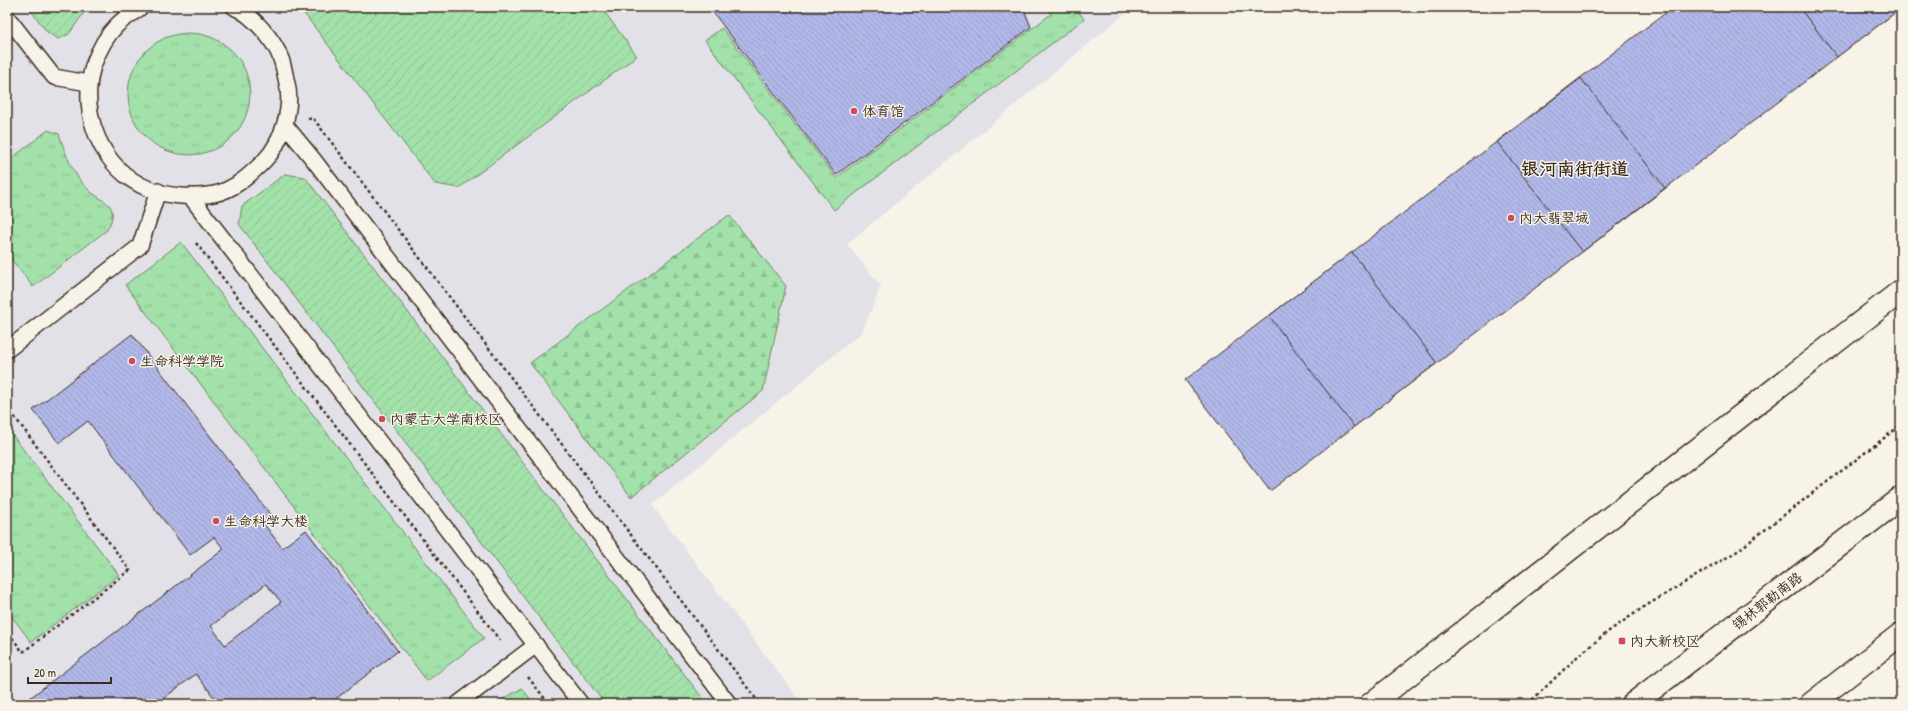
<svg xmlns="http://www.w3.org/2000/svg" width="1908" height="711" font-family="'Patrick Hand','LXGW WenKai TC',sans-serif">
  <defs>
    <pattern id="grass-tufts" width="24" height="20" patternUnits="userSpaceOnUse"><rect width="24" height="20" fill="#a2e1aa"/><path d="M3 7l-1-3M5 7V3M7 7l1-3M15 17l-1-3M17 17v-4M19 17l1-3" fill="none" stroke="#8cc192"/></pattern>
    <pattern id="forest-firs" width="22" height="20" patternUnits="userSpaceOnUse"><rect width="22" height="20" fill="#a2e1aa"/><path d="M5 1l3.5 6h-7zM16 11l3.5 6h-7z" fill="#8cc192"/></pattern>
    <pattern id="garden-furrows" width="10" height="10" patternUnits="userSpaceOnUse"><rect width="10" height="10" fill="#a2e1aa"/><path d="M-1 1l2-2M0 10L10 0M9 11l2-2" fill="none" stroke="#8cc192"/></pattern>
    <pattern id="building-back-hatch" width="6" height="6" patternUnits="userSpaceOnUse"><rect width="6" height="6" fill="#b1b8e9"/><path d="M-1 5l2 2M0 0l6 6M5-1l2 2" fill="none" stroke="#999ec7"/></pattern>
  </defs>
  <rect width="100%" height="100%" fill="#f7f3e8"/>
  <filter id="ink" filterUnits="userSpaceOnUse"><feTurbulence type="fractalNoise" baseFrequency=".025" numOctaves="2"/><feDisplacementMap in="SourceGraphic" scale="8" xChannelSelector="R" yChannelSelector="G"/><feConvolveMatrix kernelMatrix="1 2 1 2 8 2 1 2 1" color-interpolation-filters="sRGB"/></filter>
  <g filter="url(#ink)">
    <polygon fill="#e2e1e8" points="7,7 1133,7 847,244 881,286 862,332 652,505 802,704 7,704"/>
    <g fill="url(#grass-tufts)" stroke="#6e8664">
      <polygon points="1047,7 1075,7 1084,19 834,210 705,40 722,28 836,178 1051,14"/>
      <circle cx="189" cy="94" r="61"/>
      <path d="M48 130 59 134C66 155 73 176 90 191 96 197 105 200 110 206 115 214 111 222 107 230L33 287 7 254V162Z"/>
      <polygon points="181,242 484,638 427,681 125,285"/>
      <polygon points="7,428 119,575 31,642 7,610"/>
    </g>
    <polygon fill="url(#forest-firs)" stroke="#6e8664" points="729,215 786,286 763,391 631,497 530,363"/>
    <g fill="url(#garden-furrows)" stroke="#6e8664">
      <polygon points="28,7 88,7 69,34 58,39 47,32"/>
      <polygon points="299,7 601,7 637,56 459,188 435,184"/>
      <polygon points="285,174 305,177 707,704 605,704 239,224 242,206"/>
      <polygon points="522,688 534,704 495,704"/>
    </g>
    <g fill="url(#building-back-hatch)" stroke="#3b2a1e" fill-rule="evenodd">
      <polygon points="709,7 1023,7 1031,27 836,175"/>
      <polygon points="1673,7 1901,8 1270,491 1185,380"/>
      <polygon points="1799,7 1901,7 1901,8 1837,57"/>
      <polygon points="1581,78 1665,188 1582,252 1497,142"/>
      <polygon points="1352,252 1437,363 1354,427 1269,316"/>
      <path d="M132 334 273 518 264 524 282 548 306 530 398 651 329 704H219L196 674 156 704H22L224 549 214 537 190 555 88 421 59 443 33 410ZM266 584 281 602 225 645 211 626Z"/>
    </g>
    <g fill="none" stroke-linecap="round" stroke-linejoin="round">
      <defs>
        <g id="service">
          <path d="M141 7C134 13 124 18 117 25 106 36 98 52 93 66 79 114 101 169 149 189 168 197 194 198 214 194 234 190 250 175 264 161 282 143 293 108 287 83 285 75 284 67 281 59 275 41 252 14 234 7"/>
          <polyline points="7,17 54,77 88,83"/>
          <polyline points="285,125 313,159 729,704"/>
          <polyline points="190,196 581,704"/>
          <polyline points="7,350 140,246 158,191"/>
          <polyline points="458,704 536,645"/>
        </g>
        <g id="secondary">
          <polyline points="1371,704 1901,291"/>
          <polyline points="1633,704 1901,498"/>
          <polyline points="1811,704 1901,634"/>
        </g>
      </defs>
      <use href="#service" stroke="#3b2a1e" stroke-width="18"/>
      <use href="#secondary" stroke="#3b2a1e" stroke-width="25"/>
      <g stroke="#3b2a1e" stroke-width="2.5" stroke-dasharray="3 3" stroke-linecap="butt">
        <polyline points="308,119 313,118 760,704"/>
        <polyline points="196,243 502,643"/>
        <polyline points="7,407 130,570 23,652 7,631"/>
        <polyline points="528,677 549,704"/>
        <polyline points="1528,704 1578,656 1609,631 1644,607 1736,552 1901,425"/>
      </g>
      <use href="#service" stroke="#f7f3e8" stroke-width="15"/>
      <use href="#secondary" stroke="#f7f3e8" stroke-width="22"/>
    </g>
  </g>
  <g fill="#d1495b" stroke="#f7f3e8" stroke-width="1.5">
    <circle cx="854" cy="111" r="4"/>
    <circle cx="1511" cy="218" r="4"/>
    <circle cx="132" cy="361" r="4"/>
    <circle cx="382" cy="419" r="4"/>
    <circle cx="216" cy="521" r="4"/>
    <rect x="1618" y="637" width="8" height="8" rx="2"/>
  </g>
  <g text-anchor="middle" stroke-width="3" stroke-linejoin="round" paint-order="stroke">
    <g font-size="14" fill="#3b2a1e" stroke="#f7f3e8" text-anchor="start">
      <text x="862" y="116">体育馆</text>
      <text x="1519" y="223">内大翡翠城</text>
      <text x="140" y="366">生命科学学院</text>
      <text x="390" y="424">内蒙古大学南校区</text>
      <text x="224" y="526">生命科学大楼</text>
      <text x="1630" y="646">内大新校区</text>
    </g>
    <g font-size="14" fill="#3b2a1e" stroke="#f7f3e8">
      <text transform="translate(1767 601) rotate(-38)" y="5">锡林郭勒南路</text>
    </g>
    <g font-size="18" font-weight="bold" fill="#3b2a1e" stroke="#f7f3e8">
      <text x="1575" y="175">银河南街街道</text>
    </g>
  </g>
  <rect width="1908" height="711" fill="none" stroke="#f7f3e8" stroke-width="24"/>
  <rect x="12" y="12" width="1884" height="687" fill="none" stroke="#3b2a1e" stroke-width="1.5" filter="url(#ink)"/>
  <path d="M28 677v6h83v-6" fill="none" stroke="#3b2a1e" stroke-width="2"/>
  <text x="34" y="677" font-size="12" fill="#3b2a1e" stroke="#f7f3e8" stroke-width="3" paint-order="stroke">20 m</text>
</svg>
